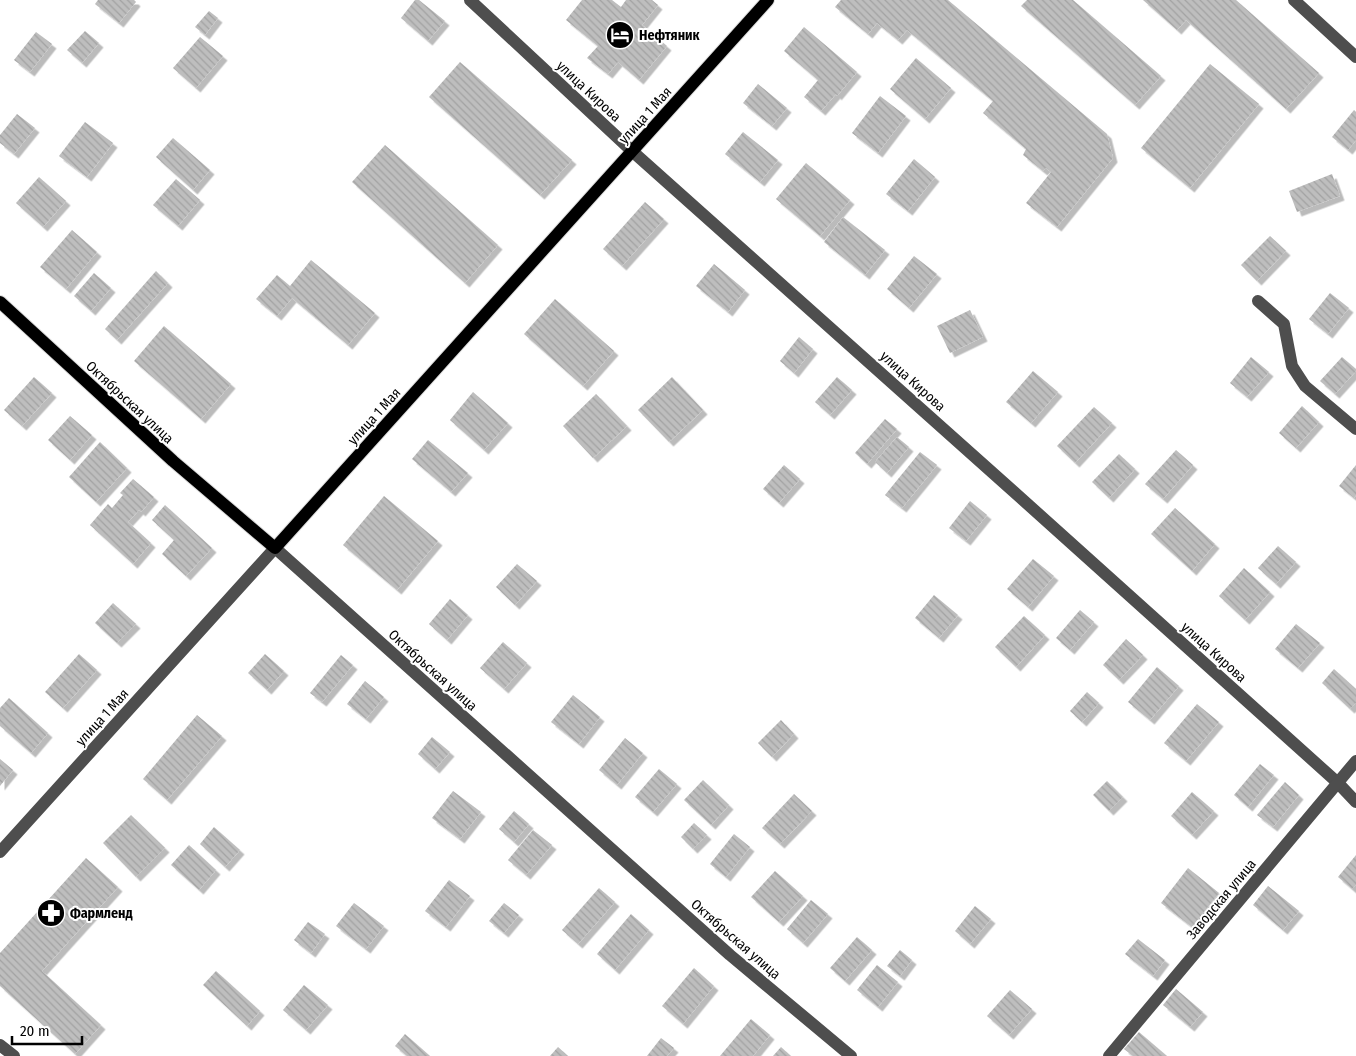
<svg xmlns="http://www.w3.org/2000/svg" width="1356" height="1056" font-family="'Fira Sans Condensed',sans-serif">
  <defs>
    <pattern id="building-back-hatch" width="6" height="6" patternUnits="userSpaceOnUse" patternTransform="scale(1.25)"><rect width="6" height="6" fill="#bebebe"/><path d="M-1 5l2 2M0 0l6 6M5-1l2 2" fill="none" stroke="#a2a2a2"/></pattern>
    <filter id="shadow"><feDropShadow dx="4.5" dy="4.5" stdDeviation="0" flood-color="#0004"/></filter>
  </defs>
  <rect width="100%" height="100%" fill="#fff"/>
  <g fill="url(#building-back-hatch)" filter="url(#shadow)">
    <polygon points="98,0 134,0 136,2 119,23 95,4"/>
    <polygon points="415,0 419,0 445,21 428,41 401,18"/>
    <polygon points="582,0 612,0 621,7 626,0 652,0 658,5 642,25 667,46 639,80 618,62 608,74 587,58 598,46 566,20"/>
    <polygon points="841,0 948,0 1107,134 1113,158 1057,227 1026,203 1051,172 1046,168 1043,171 1023,155 1026,149 983,113 993,101 907,30 898,40 877,23 868,34 835,7"/>
    <polygon points="1027,0 1073,0 1161,76 1135,105 1021,6"/>
    <polygon points="1143,0 1236,0 1319,73 1286,109 1186,20 1177,30"/>
    <polygon points="209,11 218,18 205,35 195,27"/>
    <polygon points="804,27 857,72 837,96 836,94 821,111 804,97 818,80 784,51"/>
    <polygon points="85,31 99,43 82,63 67,50"/>
    <polygon points="36,32 52,44 30,72 14,60"/>
    <polygon points="200,37 223,56 196,88 173,68"/>
    <polygon points="916,58 951,88 925,119 890,89"/>
    <polygon points="460,62 572,160 540,195 429,97"/>
    <polygon points="1210,64 1259,104 1190,188 1141,148"/>
    <polygon points="758,84 787,108 772,126 743,103"/>
    <polygon points="880,96 906,116 878,153 852,133"/>
    <polygon points="1354,110 1356,112 1356,140 1348,150 1332,137"/>
    <polygon points="17,114 35,128 14,154 0,143 0,135"/>
    <polygon points="85,122 113,143 87,177 59,156"/>
    <polygon points="743,132 778,160 760,182 725,154"/>
    <polygon points="173,138 210,170 193,190 156,157"/>
    <polygon points="385,145 498,245 465,283 352,182"/>
    <polygon points="914,159 935,177 908,211 886,194"/>
    <polygon points="806,163 850,200 820,236 776,199"/>
    <polygon points="1332,174 1340,196 1297,212 1289,191"/>
    <polygon points="39,177 66,201 43,227 16,203"/>
    <polygon points="176,179 200,200 178,226 153,205"/>
    <polygon points="645,202 664,219 622,266 603,249"/>
    <polygon points="843,217 885,250 865,275 824,242"/>
    <polygon points="72,230 97,252 66,289 40,267"/>
    <polygon points="1270,236 1286,251 1257,281 1241,265"/>
    <polygon points="914,256 937,274 909,308 887,289"/>
    <polygon points="311,260 375,313 348,345 292,298 277,316 256,299 277,275 290,286"/>
    <polygon points="714,264 745,290 728,312 696,286"/>
    <polygon points="156,271 168,283 117,340 105,329"/>
    <polygon points="94,273 111,288 91,311 74,296"/>
    <polygon points="1330,293 1349,308 1328,334 1309,319"/>
    <polygon points="555,299 614,351 583,386 524,334"/>
    <polygon points="970,310 983,337 950,353 937,326"/>
    <polygon points="164,326 231,384 201,419 134,361"/>
    <polygon points="799,337 813,349 794,373 780,361"/>
    <polygon points="1251,357 1269,372 1247,397 1230,383"/>
    <polygon points="1342,357 1356,369 1356,371 1335,394 1320,381"/>
    <polygon points="1033,371 1058,392 1031,423 1006,402"/>
    <polygon points="34,377 52,393 22,426 4,410"/>
    <polygon points="672,377 703,410 669,442 638,410"/>
    <polygon points="837,377 852,390 830,415 815,402"/>
    <polygon points="473,392 508,423 484,450 450,420"/>
    <polygon points="596,394 627,426 593,458 563,426"/>
    <polygon points="1302,406 1319,422 1296,448 1279,433"/>
    <polygon points="1094,407 1112,423 1075,463 1057,446"/>
    <polygon points="70,416 92,435 70,460 48,440"/>
    <polygon points="885,419 897,429 867,464 855,453"/>
    <polygon points="897,437 909,447 887,473 875,462"/>
    <polygon points="428,440 468,473 451,492 412,459"/>
    <polygon points="100,442 127,468 96,502 69,477"/>
    <polygon points="1176,450 1193,465 1163,499 1145,484"/>
    <polygon points="920,452 937,465 902,508 885,495"/>
    <polygon points="1119,454 1135,469 1109,498 1092,482"/>
    <polygon points="784,465 800,479 779,503 763,489"/>
    <polygon points="1356,465 1356,495 1354,498 1339,486"/>
    <polygon points="133,479 154,497 141,512 139,510 128,522 151,543 133,564 90,525 108,504 112,508 123,495 120,493"/>
    <polygon points="384,496 438,541 397,590 343,545"/>
    <polygon points="970,501 987,515 966,541 949,528"/>
    <polygon points="165,505 212,548 186,576 162,554 174,540 152,520"/>
    <polygon points="1175,508 1215,544 1192,571 1151,534"/>
    <polygon points="1278,546 1296,562 1276,584 1258,568"/>
    <polygon points="1033,559 1054,576 1028,607 1007,589"/>
    <polygon points="517,564 537,581 515,605 496,587"/>
    <polygon points="1244,568 1270,592 1245,620 1219,596"/>
    <polygon points="934,595 958,615 939,638 915,618"/>
    <polygon points="450,599 468,615 447,640 429,624"/>
    <polygon points="113,603 136,624 117,643 95,623"/>
    <polygon points="1080,610 1094,622 1070,650 1056,638"/>
    <polygon points="1024,616 1045,635 1016,667 995,647"/>
    <polygon points="1296,624 1320,643 1298,668 1275,649"/>
    <polygon points="1126,639 1143,655 1119,680 1103,665"/>
    <polygon points="503,642 527,663 504,689 480,668"/>
    <polygon points="79,654 97,670 63,708 45,692"/>
    <polygon points="265,654 284,671 267,690 248,673"/>
    <polygon points="341,655 353,665 322,702 310,693"/>
    <polygon points="1157,667 1179,686 1150,720 1128,702"/>
    <polygon points="1334,669 1356,689 1356,703 1350,709 1322,683"/>
    <polygon points="365,681 384,697 366,719 347,704"/>
    <polygon points="1087,692 1099,703 1082,722 1070,711"/>
    <polygon points="573,695 600,717 579,744 551,722"/>
    <polygon points="9,698 48,733 31,753 0,726 0,708"/>
    <polygon points="1197,704 1219,722 1186,761 1164,743"/>
    <polygon points="197,715 222,736 167,800 143,779"/>
    <polygon points="781,720 794,734 772,757 758,743"/>
    <polygon points="432,737 450,752 435,769 418,754"/>
    <polygon points="625,738 643,753 617,785 599,770"/>
    <polygon points="0,759 13,770 0,786"/>
    <polygon points="1260,764 1274,775 1248,807 1234,795"/>
    <polygon points="659,769 677,784 653,812 635,797"/>
    <polygon points="703,780 729,805 711,825 684,800"/>
    <polygon points="1107,781 1123,797 1109,811 1093,795"/>
    <polygon points="1285,782 1299,795 1273,827 1257,815"/>
    <polygon points="453,791 481,812 460,839 432,818"/>
    <polygon points="1192,792 1214,811 1192,835 1171,816"/>
    <polygon points="794,794 812,811 780,844 762,828"/>
    <polygon points="514,811 529,824 514,842 499,829"/>
    <polygon points="131,815 165,848 136,877 103,843"/>
    <polygon points="694,823 707,835 693,849 681,837"/>
    <polygon points="214,827 240,850 225,867 200,844"/>
    <polygon points="533,830 552,845 526,875 508,860"/>
    <polygon points="734,834 750,847 726,877 710,864"/>
    <polygon points="189,845 216,870 199,890 171,865"/>
    <polygon points="1356,855 1356,885 1352,889 1338,877"/>
    <polygon points="86,858 118,887 42,971 101,1025 75,1054 0,986 0,953"/>
    <polygon points="1188,868 1219,893 1192,927 1161,903"/>
    <polygon points="775,871 803,896 779,922 751,897"/>
    <polygon points="449,880 470,896 446,927 425,911"/>
    <polygon points="1268,886 1299,911 1283,930 1253,905"/>
    <polygon points="599,888 615,902 578,944 562,930"/>
    <polygon points="811,900 828,914 803,943 787,929"/>
    <polygon points="354,903 384,926 366,949 336,926"/>
    <polygon points="504,903 519,915 504,933 489,921"/>
    <polygon points="975,906 991,919 970,944 955,931"/>
    <polygon points="631,914 649,930 615,970 597,954"/>
    <polygon points="308,922 325,934 311,953 294,940"/>
    <polygon points="857,937 872,950 845,981 830,968"/>
    <polygon points="1138,939 1165,960 1153,976 1125,954"/>
    <polygon points="900,950 912,960 900,976 887,966"/>
    <polygon points="877,965 898,982 878,1007 857,990"/>
    <polygon points="694,968 714,986 683,1024 662,1006"/>
    <polygon points="216,971 260,1011 247,1026 203,985"/>
    <polygon points="304,985 328,1005 306,1030 283,1010"/>
    <polygon points="1176,989 1203,1012 1190,1027 1163,1005"/>
    <polygon points="1010,990 1032,1009 1009,1035 987,1016"/>
    <polygon points="751,1019 770,1035 753,1056 720,1056"/>
    <polygon points="1139,1032 1167,1056 1133,1056 1124,1049"/>
    <polygon points="405,1034 430,1056 407,1056 395,1046"/>
    <polygon points="661,1038 674,1048 667,1056 647,1056"/>
    <polygon points="558,1047 568,1056 550,1056"/>
    <polygon points="781,1047 791,1056 773,1056"/>
  </g>
  <g fill="none" stroke-linecap="round" stroke-linejoin="round">
    <defs>
      <polyline id="major" points="0,302 173,461 275,548 768,0"/>
    </defs>
    <use href="#major" stroke="#dbdbdb" stroke-width="14"/>
    <g stroke="#4e4e4e" stroke-width="12">
      <polyline points="470,0 632,151 1013,491 1338,783 1356,802"/>
      <polyline points="1294,0 1356,57"/>
      <polyline points="1258,301 1284,324 1292,366 1305,386 1356,429"/>
      <polyline points="0,852 275,548 730,955 851,1056"/>
      <polyline points="0,1045 14,1056"/>
      <polyline points="1109,1056 1356,761"/>
    </g>
    <use href="#major" stroke="#000" stroke-width="12"/>
  </g>
  <defs>
    <symbol id="hotel-disc" viewBox="-11 -11 22 22"><circle r="9.5" fill="#000" stroke="#fff"/><path d="M-6-4.5h1.5V1H6V5H4.5V3h-9V5H-6ZM-4 0a1.8 1.8 0 1 1 3.6 0ZM.5 0V-2.5h3Q6-2.5 6 0Z" fill="#fff"/></symbol>
    <symbol id="pharmacy-disc" viewBox="-11 -11 22 22"><circle r="9.5" fill="#000" stroke="#fff"/><path d="M-2-6h4v4h4v4h-4v4h-4v-4h-4v-4h4Z" fill="#fff"/></symbol>
  </defs>
  <g fill-rule="evenodd">
    <use href="#hotel-disc" x="604" y="19" width="32" height="32"/>
    <use href="#pharmacy-disc" x="35" y="897" width="32" height="32"/>
  </g>
  <g text-anchor="middle" stroke-width="4" stroke-linejoin="round" paint-order="stroke">
    <g font-size="14" font-weight="bold" fill="#000" stroke="#fff" text-anchor="start">
      <text x="639" y="40">Нефтяник</text>
      <text x="70" y="918">Фармленд</text>
    </g>
    <g font-size="14" fill="#000" stroke="#fff">
      <text transform="translate(589 91) rotate(43)" y="5">улица Кирова</text>
      <text transform="translate(645 115) rotate(-48)" y="5">улица 1 Мая</text>
      <text transform="translate(913 381) rotate(42)" y="5">улица Кирова</text>
      <text transform="translate(130 402) rotate(43)" y="5">Октябрьская улица</text>
      <text transform="translate(374 416) rotate(-48)" y="5">улица 1 Мая</text>
      <text transform="translate(1214 652) rotate(42)" y="5">улица Кирова</text>
      <text transform="translate(433 670) rotate(42)" y="5">Октябрьская улица</text>
      <text transform="translate(102 717) rotate(-48)" y="5">улица 1 Мая</text>
      <text transform="translate(1221 899) rotate(-50)" y="5">Заводская улица</text>
      <text transform="translate(736 939) rotate(41)" y="5">Октябрьская улица</text>
    </g>
  </g>
  <path d="M12 1036v8h70v-8" fill="none" stroke="#000000" stroke-width="2.5"/>
  <text x="20" y="1036" font-size="15" fill="#000000" stroke="#ffffff" stroke-width="4" paint-order="stroke">20 m</text>
</svg>
